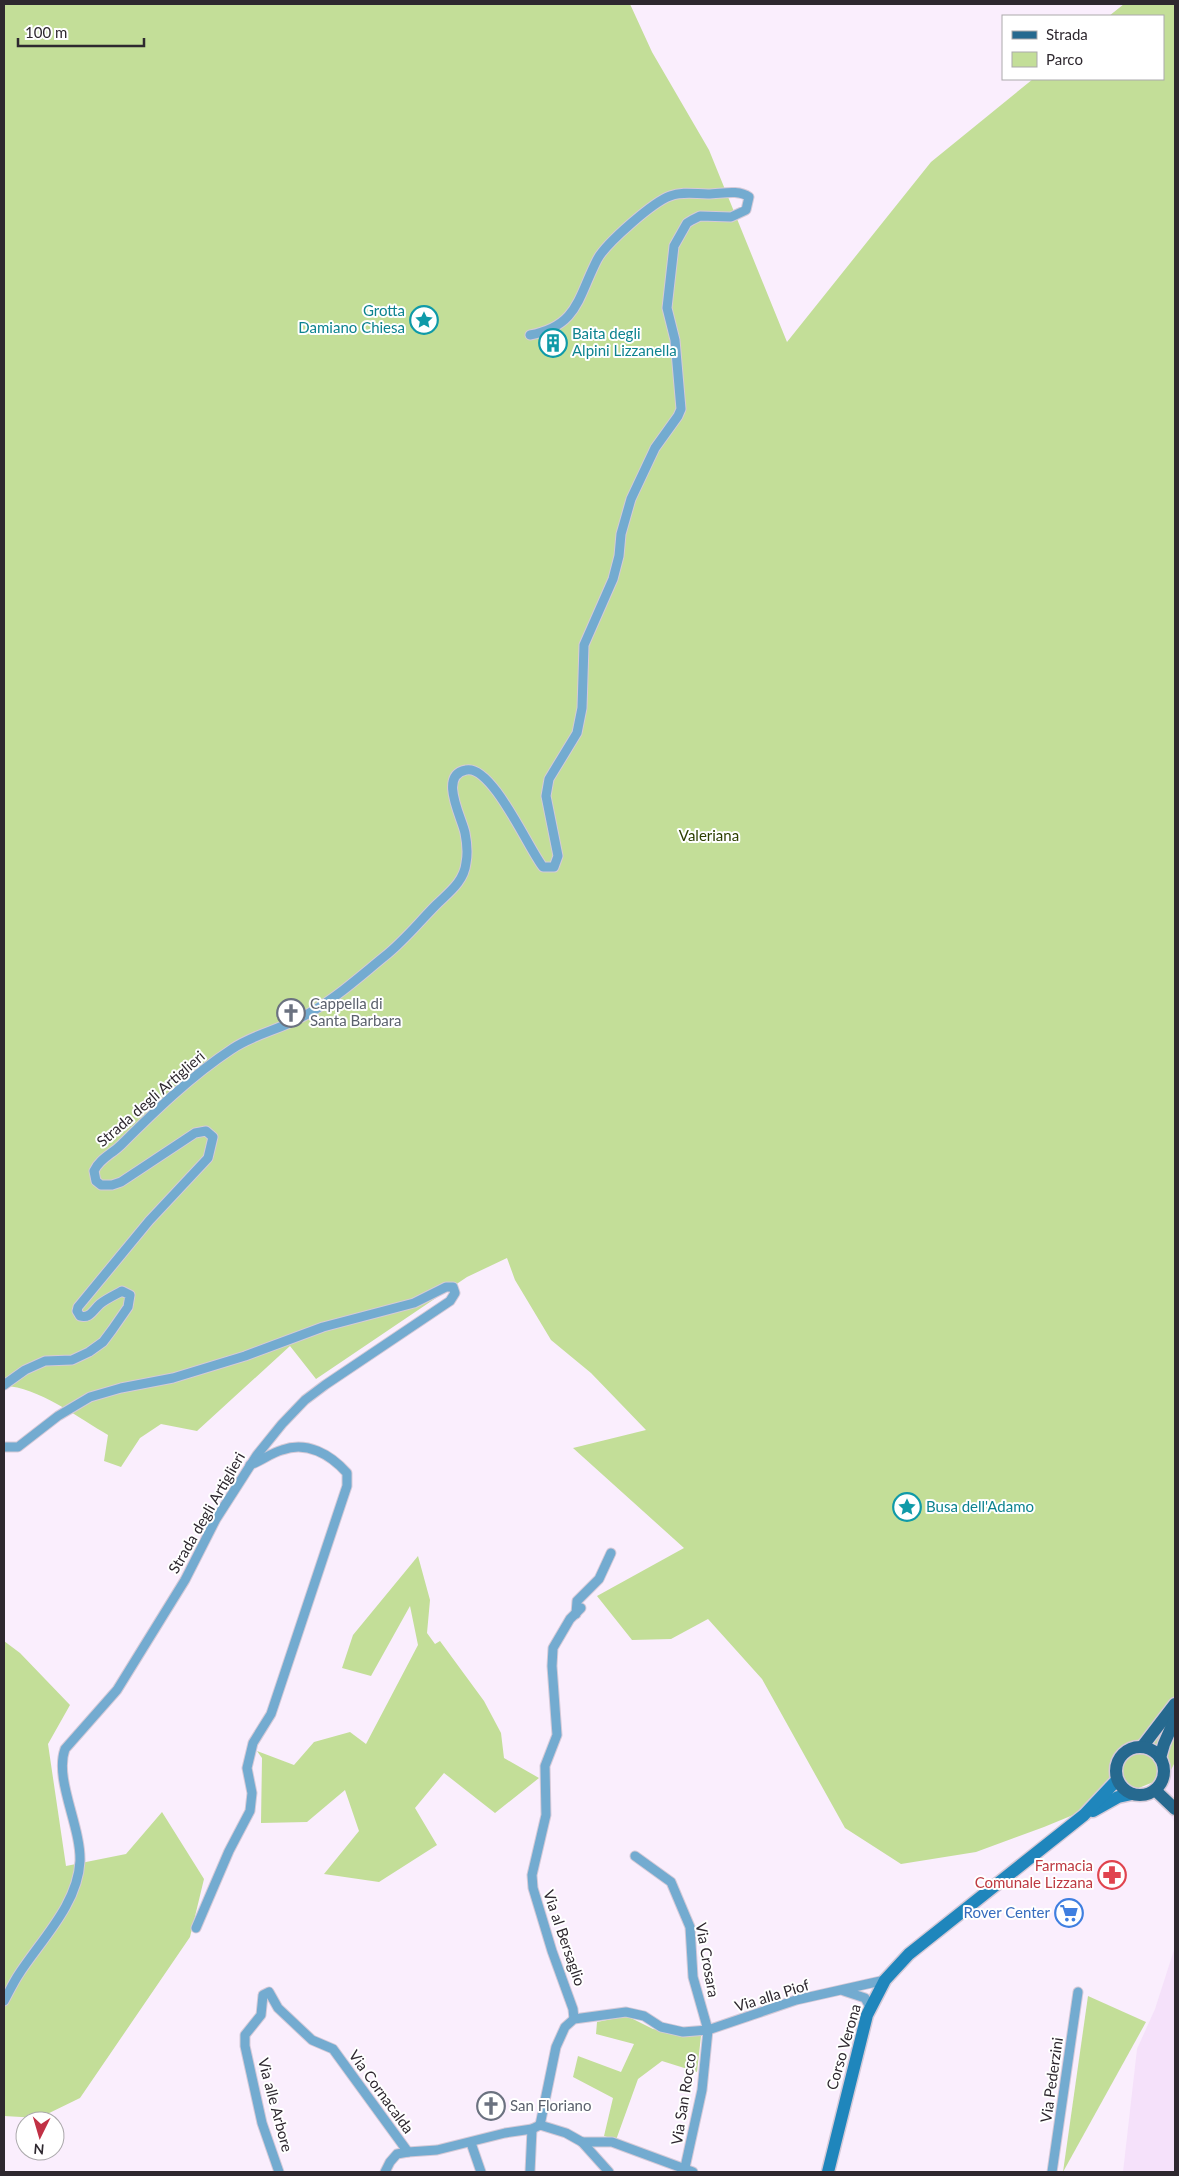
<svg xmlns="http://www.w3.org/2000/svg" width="1179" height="2176" font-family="Lato,sans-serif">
  <rect width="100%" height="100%" fill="#faeefd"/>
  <g fill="#f5e1fa">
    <polygon points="1175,1762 1175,1823 1150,1783 1168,1776"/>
    <polygon points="1175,1947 1175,2172 1123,2172 1137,2049 1155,2009"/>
  </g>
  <g fill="#c3de98">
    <path d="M4 4H630L652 52 709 150 787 342 931 162 1033 79H1163V16H1109L1124 4H1175V1762L1168 1776 1044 1827 976 1852 901 1864 845 1828 762 1679 708 1619 671 1639 632 1640 597 1596 684 1548 573 1448 646 1430 591 1373 551 1340 515 1280 507 1258 467 1277 316 1379 290 1346 197 1431 161 1424 140 1438 121 1467 104 1461 108 1435C81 1419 34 1385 4 1386Z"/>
    <polygon points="418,1556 430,1600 427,1633 435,1644 440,1641 484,1701 501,1733 504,1758 539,1778 495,1813 444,1773 415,1808 437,1845 379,1882 324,1874 359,1831 345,1790 307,1822 261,1823 262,1758 257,1751 294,1765 314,1742 350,1732 366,1744 418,1645 410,1606 371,1676 342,1668 353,1635"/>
    <polygon points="4,1641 20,1653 70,1705 48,1744 66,1866 126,1854 162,1812 204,1879 190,1937 80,2098 39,2118 4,2116"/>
    <polygon points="1088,1996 1146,2022 1063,2172"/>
    <polygon points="627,2016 653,2029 701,2036 697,2072 662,2061 638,2079 616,2140 604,2136 613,2098 573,2077 578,2056 621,2072 634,2044 596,2034 597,2022"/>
  </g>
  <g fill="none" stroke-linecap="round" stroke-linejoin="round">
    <defs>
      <g id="minor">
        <path d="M4 1385 25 1370 45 1361 72 1360 89 1352 103 1342 112 1330 128 1307 130 1295 122 1291C115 1295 106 1299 100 1304 93 1310 90 1319 80 1316L77 1311 78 1307 149 1221 208 1158 213 1137 206 1131 195 1133 121 1182 112 1185H101L96 1181 94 1171C99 1159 112 1154 121 1145 155 1111 191 1076 232 1049 252 1035 278 1030 300 1018 331 1003 359 977 385 956 405 940 419 922 436 905 448 893 464 882 466 863 468 853 467 843 465 833 462 818 438 775 466 770 492 764 529 850 543 867H554L558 856 546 796 549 779 577 733 582 708 584 645 613 579 619 556 621 534 631 499 655 448 678 416 681 409 675 340 667 308 674 246 687 223 692 220 700 216 731 217 746 210 749 197C738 189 721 194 708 194 695 194 683 191 670 196 653 202 605 244 597 260 578 297 578 326 530 335"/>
        <path d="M4 1447H18L58 1416 90 1397 121 1388 173 1378 245 1356 323 1327 414 1303 446 1287H453L455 1293 450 1301 325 1385 305 1400 282 1424 257 1455 216 1519 185 1580 117 1690 65 1749C54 1779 81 1826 80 1861 78 1904 41 1940 19 1974 13 1983 9 1992 4 2001"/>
        <polyline points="576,1614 577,1601 599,1579 611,1553"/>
        <polyline points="635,1856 671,1882 690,1927 693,1977 708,2030 702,2090 684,2172"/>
        <path d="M196 1928 229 1851 250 1811 252 1793 247 1768 253 1743 271 1714 347 1486V1473C330 1454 307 1441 282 1450 271 1453 261 1461 250 1465"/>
        <polyline points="844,1991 865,1998 870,2007"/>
        <polyline points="574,2019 573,2009 552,1951 533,1888 532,1875 546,1815 545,1766 557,1735 552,1666 553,1648 570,1619 581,1608"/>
        <polyline points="540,2125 556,2047 565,2027 574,2019 626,2012 644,2016 661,2027 683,2032 708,2030 796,2000 885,1980"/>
        <polyline points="582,2142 612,2142 693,2172"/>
        <polyline points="471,2143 481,2172"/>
        <polyline points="279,2172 262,2123 245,2046 245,2035 261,2015 263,1995 269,1992 278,2008 312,2040 333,2049 408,2152"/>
        <polyline points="385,2172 390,2162 397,2154 408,2152 437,2150 505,2133 532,2129 540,2125 566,2133 582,2142 609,2172"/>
        <polyline points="530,2172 532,2129"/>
        <polyline points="1052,2172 1078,1992"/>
      </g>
      <g id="secondary">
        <polyline points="1093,1811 1118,1797 1132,1794"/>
        <polyline points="828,2172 867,2015 885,1980 909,1954 1084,1815 1117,1780"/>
      </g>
      <g id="primary">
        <polyline points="1142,1747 1175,1704"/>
        <circle cx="1140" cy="1771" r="24"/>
        <polyline points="1160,1758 1164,1744 1175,1719"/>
        <polyline points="1155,1790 1175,1809"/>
      </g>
    </defs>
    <use href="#minor" stroke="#d5cad8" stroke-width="11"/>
    <use href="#secondary" stroke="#d5cad8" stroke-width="15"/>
    <use href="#primary" stroke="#d5cad8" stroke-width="15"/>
    <use href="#minor" stroke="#73abd0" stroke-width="9"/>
    <use href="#secondary" stroke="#1f86bc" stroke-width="12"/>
    <use href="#primary" stroke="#26698f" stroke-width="12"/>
  </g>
  <defs>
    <symbol id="sight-ring" viewBox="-11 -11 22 22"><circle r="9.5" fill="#fff" stroke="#0f9aa8" stroke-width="1.5"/><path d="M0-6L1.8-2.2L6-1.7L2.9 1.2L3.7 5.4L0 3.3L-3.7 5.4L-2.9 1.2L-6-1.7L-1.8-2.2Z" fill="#0f9aa8"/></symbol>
    <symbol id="building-ring" viewBox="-11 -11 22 22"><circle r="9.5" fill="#fff" stroke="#0f9aa8" stroke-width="1.5"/><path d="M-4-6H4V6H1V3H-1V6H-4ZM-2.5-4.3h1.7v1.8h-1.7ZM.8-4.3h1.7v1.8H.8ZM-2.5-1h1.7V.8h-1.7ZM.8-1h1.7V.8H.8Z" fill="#0f9aa8"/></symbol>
    <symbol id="church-ring" viewBox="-11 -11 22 22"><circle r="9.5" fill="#fff" stroke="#6b7280" stroke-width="1.5"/><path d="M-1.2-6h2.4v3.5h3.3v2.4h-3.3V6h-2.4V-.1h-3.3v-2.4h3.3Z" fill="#6b7280"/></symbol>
    <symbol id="pharmacy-ring" viewBox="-11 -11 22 22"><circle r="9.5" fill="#fff" stroke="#e0444e" stroke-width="1.5"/><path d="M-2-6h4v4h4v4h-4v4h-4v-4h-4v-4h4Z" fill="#e0444e"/></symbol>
    <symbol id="supermarket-ring" viewBox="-11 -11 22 22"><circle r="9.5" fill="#fff" stroke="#3f7fe0" stroke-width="1.5"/><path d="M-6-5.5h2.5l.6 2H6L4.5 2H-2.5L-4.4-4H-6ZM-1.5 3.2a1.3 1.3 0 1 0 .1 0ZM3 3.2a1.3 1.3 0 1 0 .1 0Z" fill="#3f7fe0"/></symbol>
  </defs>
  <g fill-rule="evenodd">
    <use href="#sight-ring" x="408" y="304" width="32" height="32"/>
    <use href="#building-ring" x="537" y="327" width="32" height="32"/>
    <use href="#church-ring" x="275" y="997" width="32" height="32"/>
    <use href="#sight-ring" x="891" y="1491" width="32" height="32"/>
    <use href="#pharmacy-ring" x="1096" y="1859" width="32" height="32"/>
    <use href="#supermarket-ring" x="1053" y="1897" width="32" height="32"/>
    <use href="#church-ring" x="475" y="2090" width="32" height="32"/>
  </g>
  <g text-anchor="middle" stroke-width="4" stroke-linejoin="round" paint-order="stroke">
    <g font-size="15" fill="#0d838f" stroke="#fff" text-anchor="start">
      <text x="405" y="316" text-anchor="end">Grotta<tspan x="405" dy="17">Damiano Chiesa</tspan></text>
      <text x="572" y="339">Baita degli<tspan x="572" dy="17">Alpini Lizzanella</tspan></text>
      <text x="926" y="1512">Busa dell'Adamo</text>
    </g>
    <g font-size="15" fill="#2d3f00" stroke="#fff">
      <text x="709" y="841">Valeriana</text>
    </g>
    <g font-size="15" fill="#5b616d" stroke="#fff" text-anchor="start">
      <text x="310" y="1009">Cappella di<tspan x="310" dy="17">Santa Barbara</tspan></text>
      <text x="510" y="2111">San Floriano</text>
    </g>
    <g font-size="15" fill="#2e282f" stroke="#fff">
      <text transform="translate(151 1099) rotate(-41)" y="5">Strada degli Artiglieri</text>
      <text transform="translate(207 1513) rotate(-60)" y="5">Strada degli Artiglieri</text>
      <text transform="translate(564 1938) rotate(71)" y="5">Via al Bersaglio</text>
      <text transform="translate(707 1960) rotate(80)" y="5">Via Crosara</text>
      <text transform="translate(772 1996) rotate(-17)" y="5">Via alla Piof</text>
      <text transform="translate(844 2047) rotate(-74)" y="5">Corso Verona</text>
      <text transform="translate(1052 2080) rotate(-82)" y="5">Via Pederzini</text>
      <text transform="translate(381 2092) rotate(54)" y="5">Via Cornacalda</text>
      <text transform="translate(684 2099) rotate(-81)" y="5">Via San Rocco</text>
      <text transform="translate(275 2105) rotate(75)" y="5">Via alle Arbore</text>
    </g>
    <g font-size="15" fill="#be3a42" stroke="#fff" text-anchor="end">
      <text x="1093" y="1871">Farmacia<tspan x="1093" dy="17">Comunale Lizzana</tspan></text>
    </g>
    <g font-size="15" fill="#366cbe" stroke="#fff" text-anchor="end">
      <text x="1050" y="1918">Rover Center</text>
    </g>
  </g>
  <rect width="1179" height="2176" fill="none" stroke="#2e282f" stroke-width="10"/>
  <rect x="1002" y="15" width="162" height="65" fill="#ffffff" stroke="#aba9ac"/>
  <rect x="1012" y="31" width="25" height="8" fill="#26698f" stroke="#aba9ac"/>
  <text x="1046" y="40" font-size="15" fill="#2e282f">Strada</text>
  <rect x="1012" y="52" width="25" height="15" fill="#c3de98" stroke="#aba9ac"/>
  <text x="1046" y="65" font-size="15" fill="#2e282f">Parco</text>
  <g transform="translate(40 2136) rotate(185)"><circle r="24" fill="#ffffff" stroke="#aba9ac"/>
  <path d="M0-4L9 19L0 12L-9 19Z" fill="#c13145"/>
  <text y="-8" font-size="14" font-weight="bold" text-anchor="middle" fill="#2e282f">N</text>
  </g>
  <path d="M18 38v8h126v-8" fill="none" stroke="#2e282f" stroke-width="2.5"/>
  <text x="25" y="38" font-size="15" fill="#2e282f" stroke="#ffffff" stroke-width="4" paint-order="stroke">100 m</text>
</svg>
